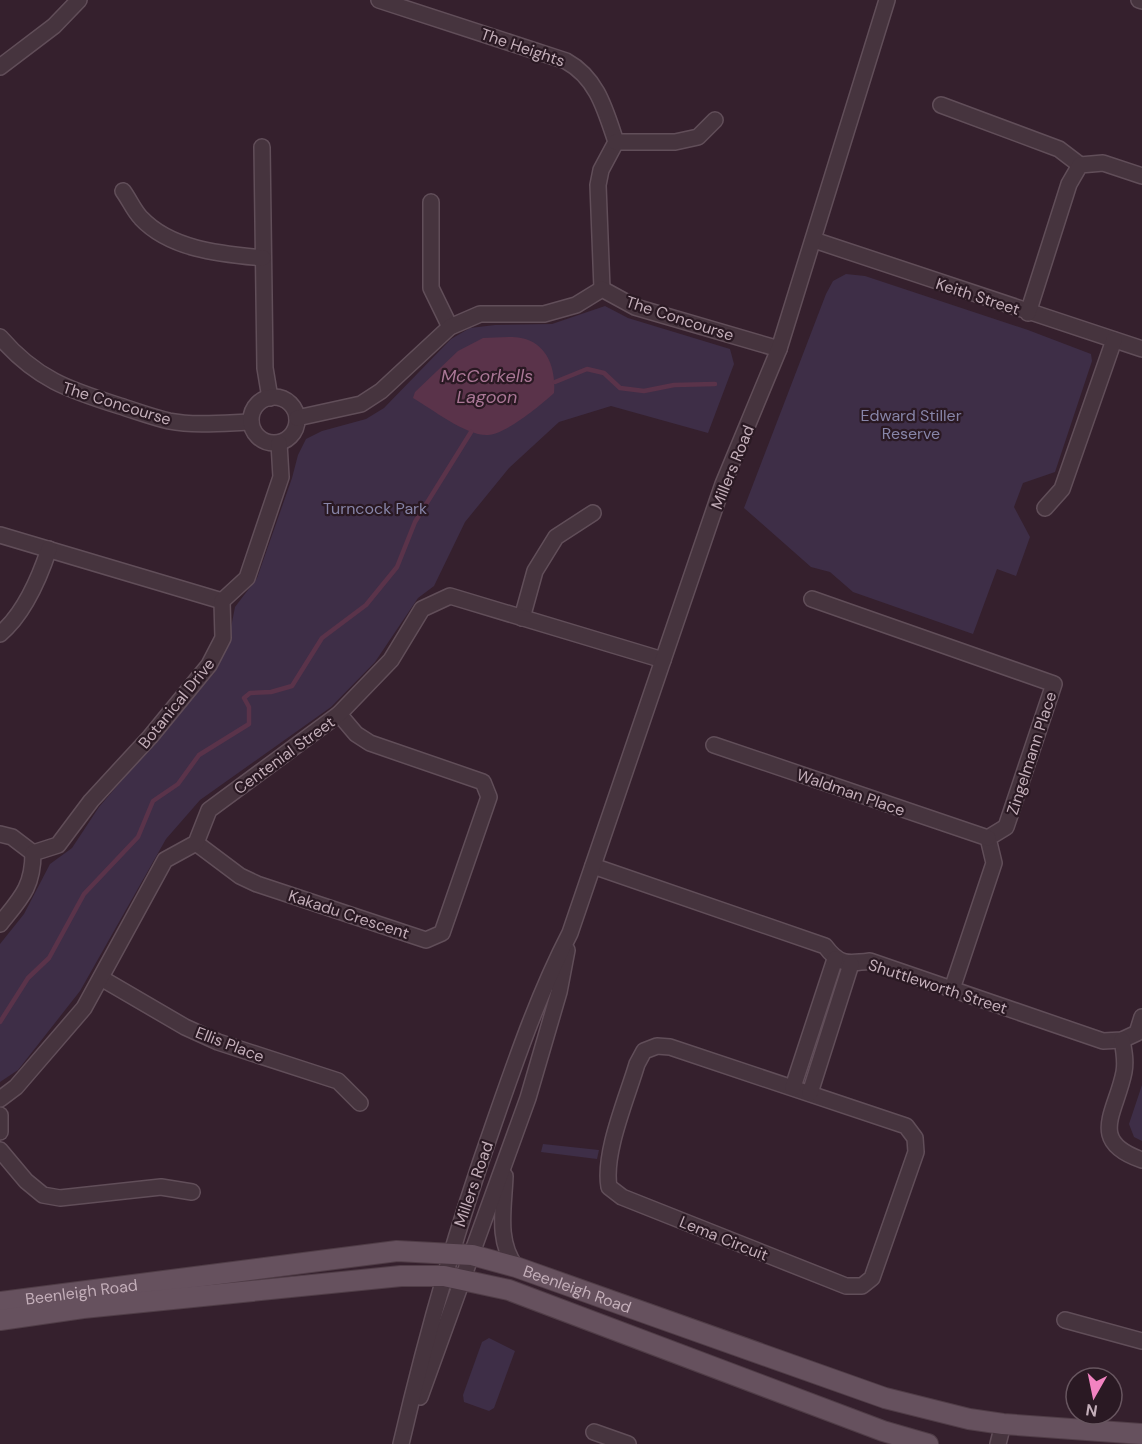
<svg xmlns="http://www.w3.org/2000/svg" width="1142" height="1444" font-family="'DM Sans',sans-serif">
  <rect width="100%" height="100%" fill="#35202d"/>
  <g fill="#3e2e47">
    <polygon points="846,274 865,276 1028,330 1091,354 1092,361 1055,472 1023,483 1014,507 1030,537 1016,576 997,569 973,634 853,592 830,572 811,567 744,508 826,294 833,281"/>
    <polygon points="605,306 628,318 730,349 734,364 708,433 611,406 559,422 509,468 465,522 434,586 418,598 375,662 331,707 200,800 166,839 80,991 18,1070 0,1082 0,944 24,914 50,864 72,848 99,807 214,673 227,648 235,607 257,578 292,478 298,455 306,439 322,431 366,419 384,408 451,339 470,328 495,325 552,324"/>
    <polygon points="1142,1085 1142,1141 1134,1137 1129,1124"/>
    <polygon points="543,1144 599,1150 597,1159 541,1152"/>
    <polygon points="489,1338 515,1351 494,1408 489,1411 464,1402 463,1395 482,1342"/>
  </g>
  <path fill="#5a334a" d="M483 338C495 338 510 336 521 338 548 343 556 370 554 393 541 405 506 434 488 435 466 436 432 409 413 398L415 392 458 351Z"/>
  <g fill="none" stroke-linecap="round" stroke-linejoin="round">
    <g stroke="#5a334a" stroke-width="4.5">
      <polyline points="555,382 587,369 604,373 620,388 644,391 674,385 715,384"/>
      <polyline points="0,1022 28,978 49,958 84,894 138,837 153,801 178,784 199,755 249,724 249,707 244,698 250,693 271,692 292,686 322,638 366,605 397,567 415,522 471,432"/>
    </g>
    <defs>
      <g id="minor">
        <path d="M379 0 566 61C597 78 605 109 616 142L601 170 598 185 602 289"/>
        <polyline points="1139,0 1142,1"/>
        <polyline points="0,67 54,26 79,0"/>
        <polyline points="941,105 1059,149 1080,165"/>
        <polyline points="616,142 675,142 698,137 715,120"/>
        <polyline points="262,147 265,368 270,398"/>
        <path d="M123 191C129 199 134 211 141 218 171 250 222 254 263 258"/>
        <polyline points="431,202 431,288 450,327"/>
        <polyline points="814,240 1142,349"/>
        <polyline points="1028,313 1069,184 1080,165 1103,163 1142,176"/>
        <path d="M0 337C36 379 69 390 120 406 136 411 152 417 169 421 195 426 224 423 251 422"/>
        <circle cx="274" cy="420" r="23"/>
        <polyline points="297,418 361,404 381,391 450,327 480,314 544,314 576,305 602,289 635,307 779,349"/>
        <polyline points="1045,508 1062,489 1114,340"/>
        <polyline points="0,535 222,601"/>
        <polyline points="812,599 1054,684 1006,827 988,838 994,863 952,989"/>
        <polyline points="522,618 535,571 556,537 593,513"/>
        <path d="M0 634C24 614 39 579 49 549"/>
        <polyline points="714,745 988,838"/>
        <polyline points="0,834 12,837 33,853"/>
        <polyline points="196,843 240,876 257,884 426,940 442,933 489,797 483,782 370,743 356,734 339,714"/>
        <path d="M593 866 825 946C839 965 847 964 870 961L1103 1041 1122 1040 1137 1033 1142 1017"/>
        <path d="M0 924C21 898 33 887 33 853L58 845 91 801 150 737 209 665 223 638 222 601 247 578 281 477 279 443"/>
        <polyline points="101,978 185,1027 218,1042 338,1081 360,1103"/>
        <path d="M1122 1040C1124 1051 1126 1061 1124 1072 1116 1113 1087 1141 1142 1160"/>
        <path d="M657 1046 670 1047 906 1126 915 1138 916 1152 872 1278 862 1286H846L622 1197 609 1187C603 1153 627 1098 637 1064L644 1051Z"/>
        <polyline points="793,1087 835,959"/>
        <polyline points="810,1093 851,964"/>
        <polyline points="0,1099 16,1087 84,1008 165,860 196,843 209,810 339,714 391,660 422,609 450,596 663,660"/>
        <polyline points="0,1115 0,1132"/>
        <polyline points="0,1150 26,1181 43,1195 60,1198 161,1187 192,1192"/>
        <path d="M505 1176C504 1207 496 1241 516 1267"/>
        <polyline points="1065,1320 1142,1341"/>
        <polyline points="420,1397 528,1098 559,992 567,950"/>
        <polyline points="594,1432 628,1444"/>
        <path d="M401 1444C426 1336 456 1231 493 1126 516 1060 538 995 570 933L723 484 779 349 887 0"/>
        <polyline points="998,1444 1003,1424"/>
      </g>
      <g id="major">
        <path id="s1" d="M0 1302 397 1251 472 1255 516 1267 885 1398 969 1419 1003 1424 1142 1434"/>
        <polyline points="0,1320 83,1308 401,1276 444,1276 509,1290 883,1431 928,1444"/>
      </g>
    </defs>
    <use href="#minor" stroke="#614e59" stroke-width="18"/>
    <use href="#major" stroke="#503d47" stroke-width="22"/>
    <use href="#minor" stroke="#46343e" stroke-width="15"/>
    <use href="#major" stroke="#66515e" stroke-width="20"/>
  </g>
  <g text-anchor="middle" stroke-width="4.5" stroke-linejoin="round" paint-order="stroke">
    <g font-size="16" fill="#c3aeb9" stroke="#2a1923">
      <text transform="translate(523 47) rotate(19)" y="6">The Heights</text>
      <text transform="translate(978 296) rotate(18)" y="6">Keith Street</text>
      <text transform="translate(680 318) rotate(18)" y="6">The Concourse</text>
      <text transform="translate(117 403) rotate(17)" y="6">The Concourse</text>
      <text transform="translate(732 467) rotate(-68)" y="6">Millers Road</text>
      <text transform="translate(176 703) rotate(-51)" y="6">Botanical Drive</text>
      <text transform="translate(1031 753) rotate(-72)" y="6">Zingelmann Place</text>
      <text transform="translate(284 755) rotate(-36)" y="6">Centenial Street</text>
      <text transform="translate(851 792) rotate(19)" y="6">Waldman Place</text>
      <text transform="translate(349 914) rotate(18)" y="6">Kakadu Crescent</text>
      <text transform="translate(938 986) rotate(18)" y="6">Shuttleworth Street</text>
      <text transform="translate(230 1044) rotate(21)" y="6">Ellis Place</text>
      <text transform="translate(473 1184) rotate(-71)" y="6">Millers Road</text>
      <text transform="translate(724 1238) rotate(22)" y="6">Lema Circuit</text>
      <text dy="6" stroke="none"><textPath href="#s1" startOffset="586">Beenleigh Road</textPath></text>
      <text dy="6" stroke="none"><textPath href="#s1" startOffset="82">Beenleigh Road</textPath></text>
    </g>
    <g font-size="16" fill="#8785a8" stroke="#2a1923">
      <text x="911" y="421">Edward Stiller<tspan x="911" dy="18">Reserve</tspan></text>
      <text x="375" y="514">Turncock Park</text>
    </g>
    <g font-size="18" font-style="italic" fill="#aa7796" stroke="#2a1923">
      <text x="487" y="382">McCorkells<tspan x="487" dy="21">Lagoon</tspan></text>
    </g>
  </g>
  <g transform="translate(1094 1396) rotate(189)"><circle r="28" fill="#2a1923" stroke="#67555f" stroke-width="1.5"/>
  <path d="M0-4.5L10 22L0 15L-10 22Z" fill="#f283c1"/>
  <text y="-9" font-size="16" font-weight="bold" text-anchor="middle" fill="#c3aeb9">N</text>
  </g>
</svg>
